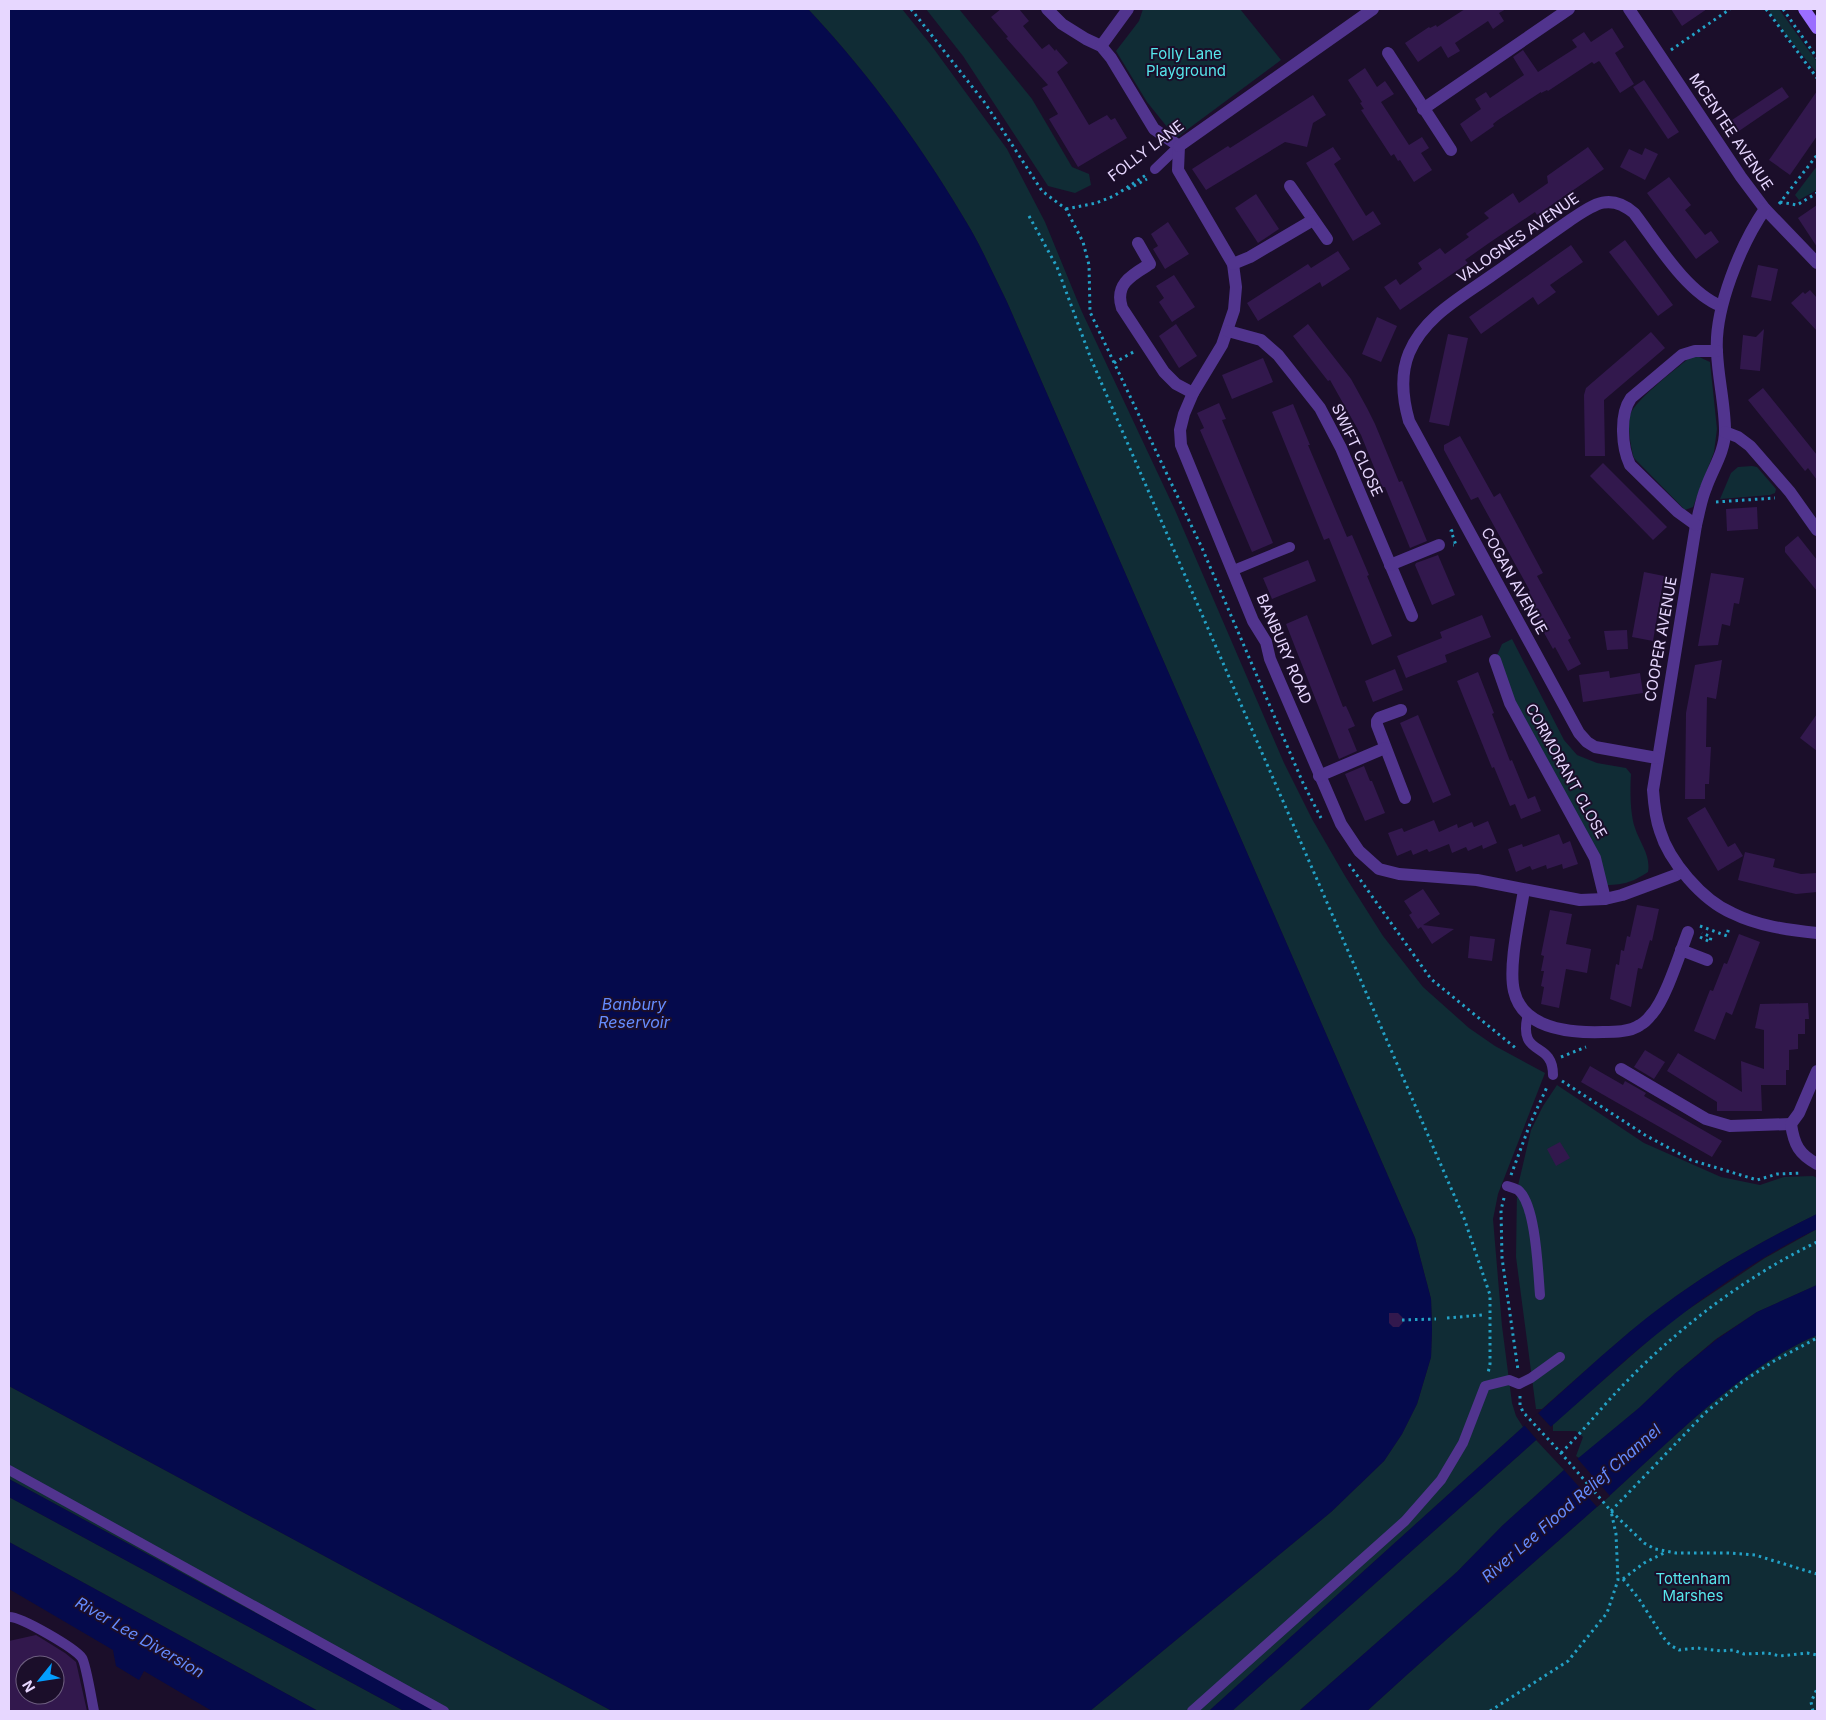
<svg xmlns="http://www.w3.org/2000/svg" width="1826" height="1720" font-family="Inter,sans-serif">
  <rect width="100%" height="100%" fill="#1b0e2a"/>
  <g fill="#102c35">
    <path d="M808 9H902L931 45 1007 149 1045 222 1082 312 1175 510 1284 763 1312 819 1345 876 1383 936 1423 987 1469 1028 1495 1046 1545 1073 1498 1194 1493 1219 1502 1326 1512 1403 1516 1416 1523 1427 1209 1711H1090L1331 1512 1384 1461 1402 1434 1417 1404 1431 1357 1432 1328 1431 1299 1415 1238 1007 302C995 278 984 253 971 230 925 151 871 76 808 9Z"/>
    <polygon points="926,9 959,9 1032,99 1072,167 1089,174 1091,185 1075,193 1048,186 963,56"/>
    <polygon points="1143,9 1240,9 1281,60 1176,138 1147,102 1116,51 1139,21"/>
    <polygon points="1768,9 1779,9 1817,62 1817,73 1786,35"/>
    <polygon points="1817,166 1817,190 1799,200 1795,195"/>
    <path d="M1697 356 1710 362 1717 429 1714 452 1693 507 1685 510 1634 458C1631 449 1627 424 1630 415 1635 400 1675 370 1689 358Z"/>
    <polygon points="1752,466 1757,467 1776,489 1775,493 1770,495 1720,499 1731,473 1738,467"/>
    <path d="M1512 639 1564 740 1577 755 1597 763 1626 768 1631 774C1630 789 1630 814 1635 828 1640 843 1651 856 1648 872 1631 883 1623 885 1603 885L1510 703 1495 660 1502 644Z"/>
    <path d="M1557 1085 1644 1143 1721 1177 1760 1185 1784 1177 1813 1176 1817 1178V1214C1764 1240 1712 1269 1664 1305 1621 1337 1582 1374 1542 1409H1536L1516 1257 1517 1190 1531 1130 1543 1106Z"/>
    <polygon points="1817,1229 1817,1285 1757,1312 1716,1339 1677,1372 1639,1408 1579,1458 1576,1456 1583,1437 1576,1431 1553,1431 1553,1424 1671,1321 1765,1258"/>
    <path d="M1817 1335V1711H1367C1447 1638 1528 1568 1608 1497 1673 1439 1737 1370 1817 1335Z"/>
    <polygon points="9,1386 612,1711 436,1711 9,1479"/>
    <polygon points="1536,1440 1564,1470 1502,1526 1457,1572 1299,1711 1232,1711"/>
    <polygon points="9,1497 404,1711 318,1711 9,1542"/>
  </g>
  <g fill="#050a4c">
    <path d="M9 9H808C871 76 925 151 971 230 984 253 995 278 1007 302L1415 1238 1431 1299 1432 1329 1431 1357 1417 1404 1402 1434 1384 1461 1331 1512 1090 1711H612L9 1386Z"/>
    <path d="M1817 1214V1229C1751 1260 1683 1311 1628 1358L1232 1711H1209L1596 1361C1618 1342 1640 1322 1664 1305 1712 1269 1764 1240 1817 1214Z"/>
    <path d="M1817 1285V1335C1737 1370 1673 1439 1608 1497 1528 1568 1447 1638 1367 1711H1299L1457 1572 1502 1526 1564 1470 1639 1408 1677 1372 1716 1340 1757 1312Z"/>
    <polygon points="9,1479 436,1711 404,1711 9,1497"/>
    <polygon points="9,1542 318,1711 212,1711 144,1671 139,1680 116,1666 113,1650 9,1589"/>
  </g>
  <g fill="#1b0e2a">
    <polygon points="1538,1413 1552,1428 1538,1441 1524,1425"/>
    <polygon points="1577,1458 1610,1496 1597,1507 1564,1470"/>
  </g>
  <g fill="#32184d" fill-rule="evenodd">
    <polygon points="1001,9 1019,9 1029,21 1023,26 1042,49 1049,44 1055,51 1056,49 1068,63 1057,72 1089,125 1107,115 1111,120 1115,118 1127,138 1078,167 1049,119 1058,114 1042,88 1048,85 1006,38 1008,37 991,17"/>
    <polygon points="1465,9 1506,9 1499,13 1504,21 1493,29 1488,21 1455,43 1460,51 1448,58 1441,46 1418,62 1405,43 1429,27 1430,28 1436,25 1437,27"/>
    <polygon points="1671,9 1707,9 1682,26"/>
    <polygon points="1612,28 1624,47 1615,53 1634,84 1620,93 1600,62 1599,61 1594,64 1592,62 1548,91 1547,90 1541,93 1541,92 1498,120 1493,124 1494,126 1471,142 1460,124 1481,109 1475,99 1486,92 1490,98 1524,75 1513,57 1523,50 1538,72 1577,47 1572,40 1584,32 1591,42"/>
    <polygon points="1365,68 1377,87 1385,81 1394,94 1381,102 1409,145 1422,137 1429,148 1421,153 1432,170 1414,182 1400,160 1398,161 1394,154 1391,156 1361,110 1364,109 1360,103 1362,102 1348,80"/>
    <polygon points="1644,80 1679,132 1668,139 1633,87"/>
    <polygon points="1782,87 1789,97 1739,131 1732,120"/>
    <polygon points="1817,91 1817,136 1790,175 1769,160"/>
    <polygon points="1313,95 1326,115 1313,123 1307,147 1285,142 1206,190 1192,169 1228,146 1230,148"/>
    <polygon points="1333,147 1341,159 1334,164 1366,216 1373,211 1381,224 1353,241 1306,163"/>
    <polygon points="1588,147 1604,169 1537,215 1535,212 1489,243 1465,260 1468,263 1400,310 1384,287 1396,279 1400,285 1422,269 1418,263 1440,248 1445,254 1469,237 1466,234 1489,218 1484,213 1513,193 1519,203 1548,183 1547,176"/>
    <polygon points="1645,148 1658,154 1645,180 1620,167 1629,149 1642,155"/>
    <polygon points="1669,177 1691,205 1685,210 1705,235 1711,231 1719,242 1696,259 1647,193"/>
    <polygon points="1256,194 1279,229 1258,243 1235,208"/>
    <polygon points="1817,205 1817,247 1798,218"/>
    <polygon points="1168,222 1189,254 1165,269 1153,249 1158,246 1151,234"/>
    <polygon points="1625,240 1673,305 1658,316 1609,252"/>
    <polygon points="1571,245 1583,262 1550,285 1556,292 1538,305 1533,297 1481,334 1469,317"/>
    <polygon points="1338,251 1350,269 1322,287 1320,282 1258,321 1247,303 1308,264 1311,268"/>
    <polygon points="1758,265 1778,269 1771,301 1751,297"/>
    <polygon points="1174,275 1195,307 1172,322 1159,302 1164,298 1156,286"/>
    <polygon points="1810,290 1817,298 1817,331 1791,303 1803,292 1805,294"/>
    <polygon points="1377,317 1397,326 1381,362 1362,354"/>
    <polygon points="1176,324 1197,356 1179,368 1159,336"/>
    <polygon points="1308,324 1351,379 1367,408 1375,424 1399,482 1402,481 1427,541 1410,548 1385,487 1382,487 1361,435 1330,380 1328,381 1293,336"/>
    <polygon points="1764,329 1760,371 1740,369 1743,335 1756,337"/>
    <polygon points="1651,332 1665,348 1604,400 1605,456 1585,456 1584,395 1586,388"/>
    <polygon points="1448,334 1468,338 1449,426 1429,422"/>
    <polygon points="1263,358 1273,382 1232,399 1222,375"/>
    <polygon points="1763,388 1817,455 1817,480 1808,468 1805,471 1748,400"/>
    <polygon points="1219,403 1226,419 1222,420 1273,543 1252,552 1200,430 1204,428 1197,413"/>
    <polygon points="1293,404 1310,445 1308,445 1347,537 1352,535 1369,575 1367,576 1392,636 1372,645 1329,538 1324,540 1272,412"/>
    <polygon points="1460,436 1494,497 1500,493 1543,573 1537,576 1571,638 1568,640 1581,664 1568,671 1555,647 1553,649 1523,595 1530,591 1478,497 1471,500 1444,450 1444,445"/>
    <polygon points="1603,463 1667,527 1653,540 1590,476"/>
    <polygon points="1757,507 1758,529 1727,531 1726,509"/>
    <polygon points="1798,536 1817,560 1817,591 1785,552 1785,547"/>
    <polygon points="1438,555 1455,595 1432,605 1415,565 1416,563"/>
    <polygon points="1308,560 1316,581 1272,599 1263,578"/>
    <polygon points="1644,572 1664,576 1653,641 1632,637"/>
    <polygon points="1711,573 1744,578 1739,604 1734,603 1730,626 1722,624 1718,645 1698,646"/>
    <polygon points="1307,615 1343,707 1346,706 1355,726 1348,729 1357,751 1339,759 1286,624"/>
    <polygon points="1482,615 1491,637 1445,655 1447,662 1406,678 1397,656 1442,638 1440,632"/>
    <polygon points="1627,630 1628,649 1607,650 1604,631"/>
    <polygon points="1722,660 1716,699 1707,697 1706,747 1711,747 1709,784 1705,784 1705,799 1685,799 1686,713 1695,665"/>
    <polygon points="1395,669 1403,690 1373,702 1365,681"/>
    <polygon points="1609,671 1610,678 1640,673 1643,693 1583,702 1579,675"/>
    <polygon points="1478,672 1494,713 1492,714 1510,761 1512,760 1528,799 1535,796 1541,811 1521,819 1515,804 1510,806 1494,767 1492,768 1457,681"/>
    <polygon points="1817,714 1817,751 1800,738"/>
    <polygon points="1418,715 1451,795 1433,803 1400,723"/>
    <polygon points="1364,766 1370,781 1372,781 1385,813 1365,821 1345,774"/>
    <polygon points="1705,807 1728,847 1735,843 1743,856 1718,871 1687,818"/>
    <polygon points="1434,820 1439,832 1457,824 1458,828 1472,822 1474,827 1488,821 1497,843 1483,849 1482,845 1468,851 1466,847 1452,853 1449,844 1429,852 1427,849 1413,855 1411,850 1397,856 1388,833 1402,828 1404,832"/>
    <polygon points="1559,834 1563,844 1570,841 1578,864 1563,869 1562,864 1547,869 1546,865 1532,870 1530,866 1516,872 1508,849 1522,844 1523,847"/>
    <polygon points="1745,852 1775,859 1773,867 1801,874 1817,873 1817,892 1796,894 1738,880"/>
    <polygon points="1423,889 1440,914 1423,925 1454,929 1432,944 1421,927 1418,929 1409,915 1412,913 1404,901"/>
    <polygon points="1637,905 1659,909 1652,941 1650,940 1642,969 1638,968 1631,1007 1610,999 1616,964 1619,965 1621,950 1624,951 1627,936 1630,937"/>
    <polygon points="1550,910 1572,914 1566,944 1591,949 1587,973 1566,969 1559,1008 1541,1004 1544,987 1541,986 1544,971 1541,971 1544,956 1541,955"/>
    <polygon points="1739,934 1760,942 1732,1015 1726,1012 1715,1040 1694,1031 1710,990 1713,991 1724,963 1727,964"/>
    <polygon points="1470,936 1495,939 1492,961 1468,958"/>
    <polygon points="1808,1003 1809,1019 1805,1019 1805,1034 1798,1034 1798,1049 1789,1050 1789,1070 1786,1070 1786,1085 1761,1085 1762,1111 1717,1111 1717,1102 1667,1071 1678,1053 1742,1092 1741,1061 1764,1069 1764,1030 1755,1028 1760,1004"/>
    <polygon points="1645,1050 1665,1062 1654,1079 1634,1067"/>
    <polygon points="1590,1066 1623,1085 1625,1081 1646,1093 1644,1096 1722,1141 1712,1157 1581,1082"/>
    <polygon points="1560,1142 1570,1158 1556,1166 1547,1149"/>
    <polygon points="1389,1313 1398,1313 1405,1320 1399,1327 1393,1327 1389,1323"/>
    <path d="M36 1635 65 1653 76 1662 87 1711H9V1641ZM25 1665H55V1695H25Z"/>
  </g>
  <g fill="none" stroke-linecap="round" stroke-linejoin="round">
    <g stroke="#23a2c7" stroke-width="3" stroke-dasharray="2.5 4" stroke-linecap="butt">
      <polyline points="911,9 985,103 1042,191 1066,209 1083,242 1089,265 1090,312 1202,548 1303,783 1321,818"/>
      <polyline points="1766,9 1817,78"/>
      <polyline points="1783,9 1817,58"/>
      <polyline points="1671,50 1730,9"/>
      <polyline points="1128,189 1147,179"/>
      <polyline points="1780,202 1797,205 1817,193"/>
      <polyline points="1779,204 1817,155"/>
      <polyline points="1066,209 1096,203 1114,196 1146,175"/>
      <polyline points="1029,216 1057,267 1091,359 1464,1218 1490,1295 1490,1364 1488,1373"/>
      <polyline points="1114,363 1135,351"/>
      <polyline points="1716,502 1775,498"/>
      <polyline points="1453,530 1451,531 1456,545 1453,545"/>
      <polyline points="1349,864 1431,979 1518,1050"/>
      <polyline points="1700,926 1727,936 1729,926"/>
      <polyline points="1700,937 1710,942 1711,937 1702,933"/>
      <polyline points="1561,1057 1586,1047"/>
      <polyline points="1562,1081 1645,1135 1691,1160 1757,1180 1777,1174 1802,1173"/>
      <polyline points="1511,1175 1530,1124 1547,1087"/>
      <polyline points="1504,1198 1501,1210 1502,1258 1518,1370"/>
      <polyline points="1447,1318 1482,1315"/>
      <polyline points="1402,1320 1436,1319"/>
      <polyline points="1520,1396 1520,1405 1523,1412 1561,1453 1611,1511 1644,1543 1655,1549 1676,1553 1729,1553 1755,1555 1817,1574"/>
      <path d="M1561 1453C1585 1429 1605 1403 1628 1380 1683 1324 1747 1276 1817 1242"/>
      <polyline points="1611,1511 1705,1413 1742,1382 1774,1361 1817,1338"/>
      <polyline points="1623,1579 1639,1599 1663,1637 1670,1645 1679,1650 1697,1648 1722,1651 1733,1650 1744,1654 1767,1653 1780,1656 1807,1653 1817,1655"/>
      <polyline points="1623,1579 1644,1563 1666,1552"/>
      <polyline points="1490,1711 1568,1661 1607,1613 1618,1580 1616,1534 1611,1511"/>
      <polyline points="1813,1711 1811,1702 1817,1689"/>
    </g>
    <g stroke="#51348e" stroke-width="10">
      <polyline points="1155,169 1179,146"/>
      <polyline points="1234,570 1290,547"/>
      <path d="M1528 1014C1517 1059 1553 1039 1553 1075"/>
      <path d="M1507 1186C1510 1187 1515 1188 1518 1190 1536 1204 1538 1272 1540 1295"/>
      <polyline points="9,1470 444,1711"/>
      <path d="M9 1617C20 1616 75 1648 82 1658 86 1664 92 1702 94 1711"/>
      <polyline points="1192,1711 1405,1521 1441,1480 1463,1443 1485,1386 1509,1380 1519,1384 1531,1378 1560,1357"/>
    </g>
    <g stroke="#51348e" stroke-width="12">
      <polyline points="1047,9 1062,24 1086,39 1101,46 1111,58 1154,129 1179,146"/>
      <polyline points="1629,9 1741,177 1765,209 1817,263"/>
      <polyline points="1101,46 1128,9"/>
      <polyline points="1388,53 1451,150"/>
      <polyline points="1423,109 1569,9"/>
      <polyline points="1179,146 1178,170 1233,264 1236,287 1234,310 1222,345 1193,393 1184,414 1180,430 1181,445 1253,621 1266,642 1270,659 1341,824 1359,851 1379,869 1399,874 1477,880 1580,900 1605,899 1622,895 1676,875 1682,871"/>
      <polyline points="1179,146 1373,9"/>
      <polyline points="1290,186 1327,239"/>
      <path d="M1765 209C1741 244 1714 309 1717 352 1718 378 1725 405 1725 431 1725 452 1712 470 1706 488 1701 500 1699 513 1696 525L1653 790C1654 804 1655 817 1660 831 1669 861 1702 900 1732 913 1758 926 1788 930 1817 933"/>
      <path d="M1138 243 1150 264C1132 275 1114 284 1122 308L1164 372 1176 384 1193 393"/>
      <polyline points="1233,264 1250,257 1313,220"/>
      <polyline points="1228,331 1261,340 1278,355 1320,408 1341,448 1412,616"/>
      <polyline points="1725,432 1738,437 1750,446 1790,492 1817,530"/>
      <path d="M1696 525 1678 512 1630 465C1622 448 1619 415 1631 398L1682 355 1695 351H1717"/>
      <polyline points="1390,565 1439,545"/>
      <polyline points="1495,660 1510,703 1595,858 1605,899"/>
      <polyline points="1401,710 1379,718 1377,721 1377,725 1405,798"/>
      <path d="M1657 758 1595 747 1587 742 1579 733 1409 421C1403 400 1400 375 1409 353 1424 317 1460 298 1491 276 1517 258 1543 239 1569 221 1593 205 1609 192 1634 213 1657 243 1686 292 1721 306"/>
      <polyline points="1319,776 1385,748"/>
      <path d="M1524 890C1520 916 1508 966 1514 991 1523 1030 1571 1033 1603 1032 1614 1032 1630 1032 1640 1025 1644 1023 1648 1019 1651 1015 1665 1001 1680 953 1688 932"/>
      <polyline points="1681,950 1707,960"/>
      <polyline points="1621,1069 1706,1119 1730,1126 1791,1124"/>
      <path d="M1817 1071 1799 1113 1791 1124C1794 1145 1799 1154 1817 1164"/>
    </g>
    <polyline stroke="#9b6eff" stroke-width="12" points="1804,9 1817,28"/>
  </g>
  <g text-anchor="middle" stroke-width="4" stroke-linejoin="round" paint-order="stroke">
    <g font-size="15" fill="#56e7ec" stroke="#1b0e2a">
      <text x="1186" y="59">Folly Lane<tspan x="1186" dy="17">Playground</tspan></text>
      <text x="1693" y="1584">Tottenham<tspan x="1693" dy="17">Marshes</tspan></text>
    </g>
    <g font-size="15" fill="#e7d7ff" stroke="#1b0e2a">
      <text transform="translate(1731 132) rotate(56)" y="5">MCENTEE AVENUE</text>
      <text transform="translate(1146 151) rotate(-37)" y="5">FOLLY LANE</text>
      <text transform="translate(1518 238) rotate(-35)" y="5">VALOGNES AVENUE</text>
      <text transform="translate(1357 450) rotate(65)" y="5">SWIFT CLOSE</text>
      <text transform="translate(1514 581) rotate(61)" y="5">COGAN AVENUE</text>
      <text transform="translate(1661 639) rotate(-80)" y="5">COOPER AVENUE</text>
      <text transform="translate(1284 649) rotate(67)" y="5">BANBURY ROAD</text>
      <text transform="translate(1566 771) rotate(61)" y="5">CORMORANT CLOSE</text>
    </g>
    <g font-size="16" font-style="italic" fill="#658cff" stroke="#1b0e2a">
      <text x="634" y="1010">Banbury<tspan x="634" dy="18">Reservoir</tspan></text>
      <text transform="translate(1571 1503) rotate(-41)" y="6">River Lee Flood Relief Channel</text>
      <text transform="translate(140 1637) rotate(30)" y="6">River Lee Diversion</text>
    </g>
  </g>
  <rect width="1826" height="1720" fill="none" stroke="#e7d7ff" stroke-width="20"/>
  <g transform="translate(40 1680) rotate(240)"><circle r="24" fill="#1b0e2a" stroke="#6d5e7f"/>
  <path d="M0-4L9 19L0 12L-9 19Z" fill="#039eff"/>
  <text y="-8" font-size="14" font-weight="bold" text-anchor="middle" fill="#e7d7ff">N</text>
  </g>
</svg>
